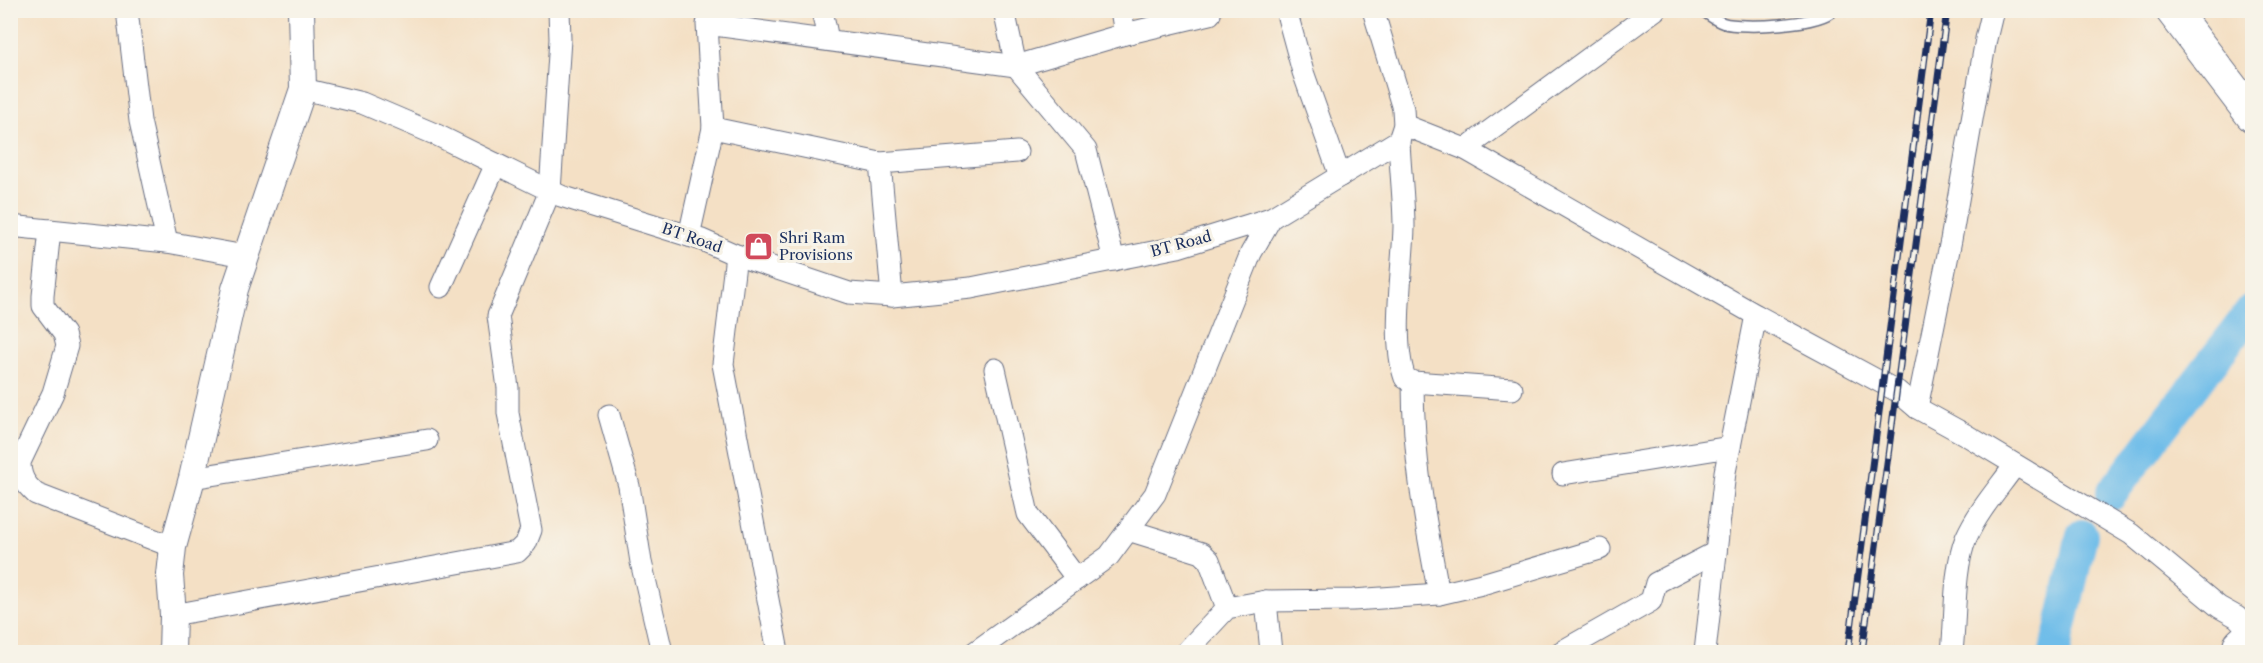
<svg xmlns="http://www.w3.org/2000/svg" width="2263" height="663" font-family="'Libre Caslon Text',serif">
  <rect width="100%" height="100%" fill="#f7f3e8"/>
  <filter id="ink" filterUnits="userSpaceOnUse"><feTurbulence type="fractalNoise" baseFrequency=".0167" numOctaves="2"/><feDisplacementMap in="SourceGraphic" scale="12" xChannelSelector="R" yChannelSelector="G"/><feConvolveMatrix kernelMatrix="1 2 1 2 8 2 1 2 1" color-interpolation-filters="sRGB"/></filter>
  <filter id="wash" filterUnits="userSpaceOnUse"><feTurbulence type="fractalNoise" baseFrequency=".008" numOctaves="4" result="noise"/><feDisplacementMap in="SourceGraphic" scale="24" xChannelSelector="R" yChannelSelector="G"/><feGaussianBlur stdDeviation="1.35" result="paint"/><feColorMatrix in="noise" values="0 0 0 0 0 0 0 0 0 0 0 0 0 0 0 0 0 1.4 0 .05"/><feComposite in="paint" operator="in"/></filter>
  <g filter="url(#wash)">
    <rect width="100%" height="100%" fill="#f4e0c5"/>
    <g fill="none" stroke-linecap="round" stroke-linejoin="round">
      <g stroke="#6fbde9" stroke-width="32">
        <polyline points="2111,494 2252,310"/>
        <polyline points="2055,652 2082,535"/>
      </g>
    </g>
  </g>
  <g filter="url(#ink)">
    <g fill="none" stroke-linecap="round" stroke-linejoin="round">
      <defs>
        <path id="service" d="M1702 10C1709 15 1716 21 1723 23 1742 29 1821 25 1833 10"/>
        <g id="minor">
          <polyline points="127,10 140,121 167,242"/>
          <polyline points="822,10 828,40"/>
          <polyline points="1004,10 1016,66 1086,150 1114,260"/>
          <polyline points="1121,10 1125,34"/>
          <polyline points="1286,10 1303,72 1340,176"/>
          <polyline points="303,89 362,103 437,135 561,196 702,240 736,255 849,293 892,296 971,288 1178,247 1271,218"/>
          <polyline points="1404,125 1465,149 1756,315 1897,391 1917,408 1966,435 2131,534 2219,607 2237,617 2252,633"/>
          <polyline points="713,128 880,163 1017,152"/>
          <path d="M1399 140C1400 169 1404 199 1404 227 1403 270 1391 340 1405 378L1413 382 1512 389"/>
          <polyline points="1465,149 1655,10"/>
          <polyline points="880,163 892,296"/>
          <polyline points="10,226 167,242 245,256"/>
          <path d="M50 230 43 296V306L64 334 67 346 53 393 20 462C20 477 25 484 36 494L173 547"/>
          <polyline points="689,236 713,128 707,24 1016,66 1125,34 1210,14"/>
          <polyline points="736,255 723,364 778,652"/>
          <polyline points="441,287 496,164"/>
          <polyline points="995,369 1028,514 1077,579"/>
          <path d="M1413 382C1413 457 1425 521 1439 594"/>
          <polyline points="1917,408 1951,240 1986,39 1993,10"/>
          <polyline points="609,415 629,486 641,562 662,652"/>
          <polyline points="1563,474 1730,447"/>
          <polyline points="192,478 427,440"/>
          <polyline points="1128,530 1202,553 1209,560 1227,608"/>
          <polyline points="1266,601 1271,652"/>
          <polyline points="173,615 517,552 526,543 531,530 508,413 508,388 498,316 550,191 560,39 559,10"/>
          <polyline points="975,652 1109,556 1155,494 1251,253 1271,218 1399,140 1404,125 1403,109 1373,10"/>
          <polyline points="1186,652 1227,608 1266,601 1353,600 1439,594 1482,584 1600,549"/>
          <polyline points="1561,652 1651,601 1656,583 1716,552"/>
          <polyline points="1705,652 1725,472 1756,315"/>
          <path d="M1952 652C1956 617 1953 571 1966 538 1978 511 1998 489 2015 465"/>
        </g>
        <polyline id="tertiary" points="172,652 173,615 170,575 173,547 192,478 235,289 303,89 301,10"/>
        <g id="primary">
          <polyline points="2172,10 2252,115"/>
          <polyline points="2247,652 2240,645 2252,634"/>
        </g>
      </defs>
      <use href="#service" stroke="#676d82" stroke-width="13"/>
      <use href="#minor" stroke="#676d82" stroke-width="23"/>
      <use href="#tertiary" stroke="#676d82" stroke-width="28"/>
      <use href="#primary" stroke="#676d82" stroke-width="35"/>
      <use href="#service" stroke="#fff" stroke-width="10"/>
      <use href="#minor" stroke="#fff" stroke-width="21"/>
      <use href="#tertiary" stroke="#fff" stroke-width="26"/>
      <use href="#primary" stroke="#fff" stroke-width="33"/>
      <defs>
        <g id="rail">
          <polyline points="1848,652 1931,10"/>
          <polyline points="1862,652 1947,10"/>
        </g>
      </defs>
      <use href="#rail" stroke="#1b2f5e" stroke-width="7"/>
      <use href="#rail" stroke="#f7f3e8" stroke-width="4.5" stroke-dasharray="14" stroke-linecap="butt"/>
    </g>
  </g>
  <defs>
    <symbol id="shop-square" viewBox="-11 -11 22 22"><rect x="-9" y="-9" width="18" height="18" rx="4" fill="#d1495b" stroke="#f7f3e8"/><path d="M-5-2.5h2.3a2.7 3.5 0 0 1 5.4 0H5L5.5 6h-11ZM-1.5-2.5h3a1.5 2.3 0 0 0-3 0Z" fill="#fff"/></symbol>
  </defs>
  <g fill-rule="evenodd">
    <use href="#shop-square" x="742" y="230" width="33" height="33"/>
  </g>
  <g text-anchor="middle" stroke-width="6" stroke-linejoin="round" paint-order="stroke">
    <g font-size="15" fill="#1b2f5e" stroke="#f7f3e8">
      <text transform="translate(692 238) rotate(19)" y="5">BT Road</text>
      <text transform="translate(1181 244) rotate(-15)" y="5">BT Road</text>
    </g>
    <g font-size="15" fill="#1b2f5e" stroke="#f7f3e8" text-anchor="start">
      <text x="779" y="243">Shri Ram<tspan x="779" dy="17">Provisions</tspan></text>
    </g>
  </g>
  <rect width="2263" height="663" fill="none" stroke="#f7f3e8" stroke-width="36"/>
</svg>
